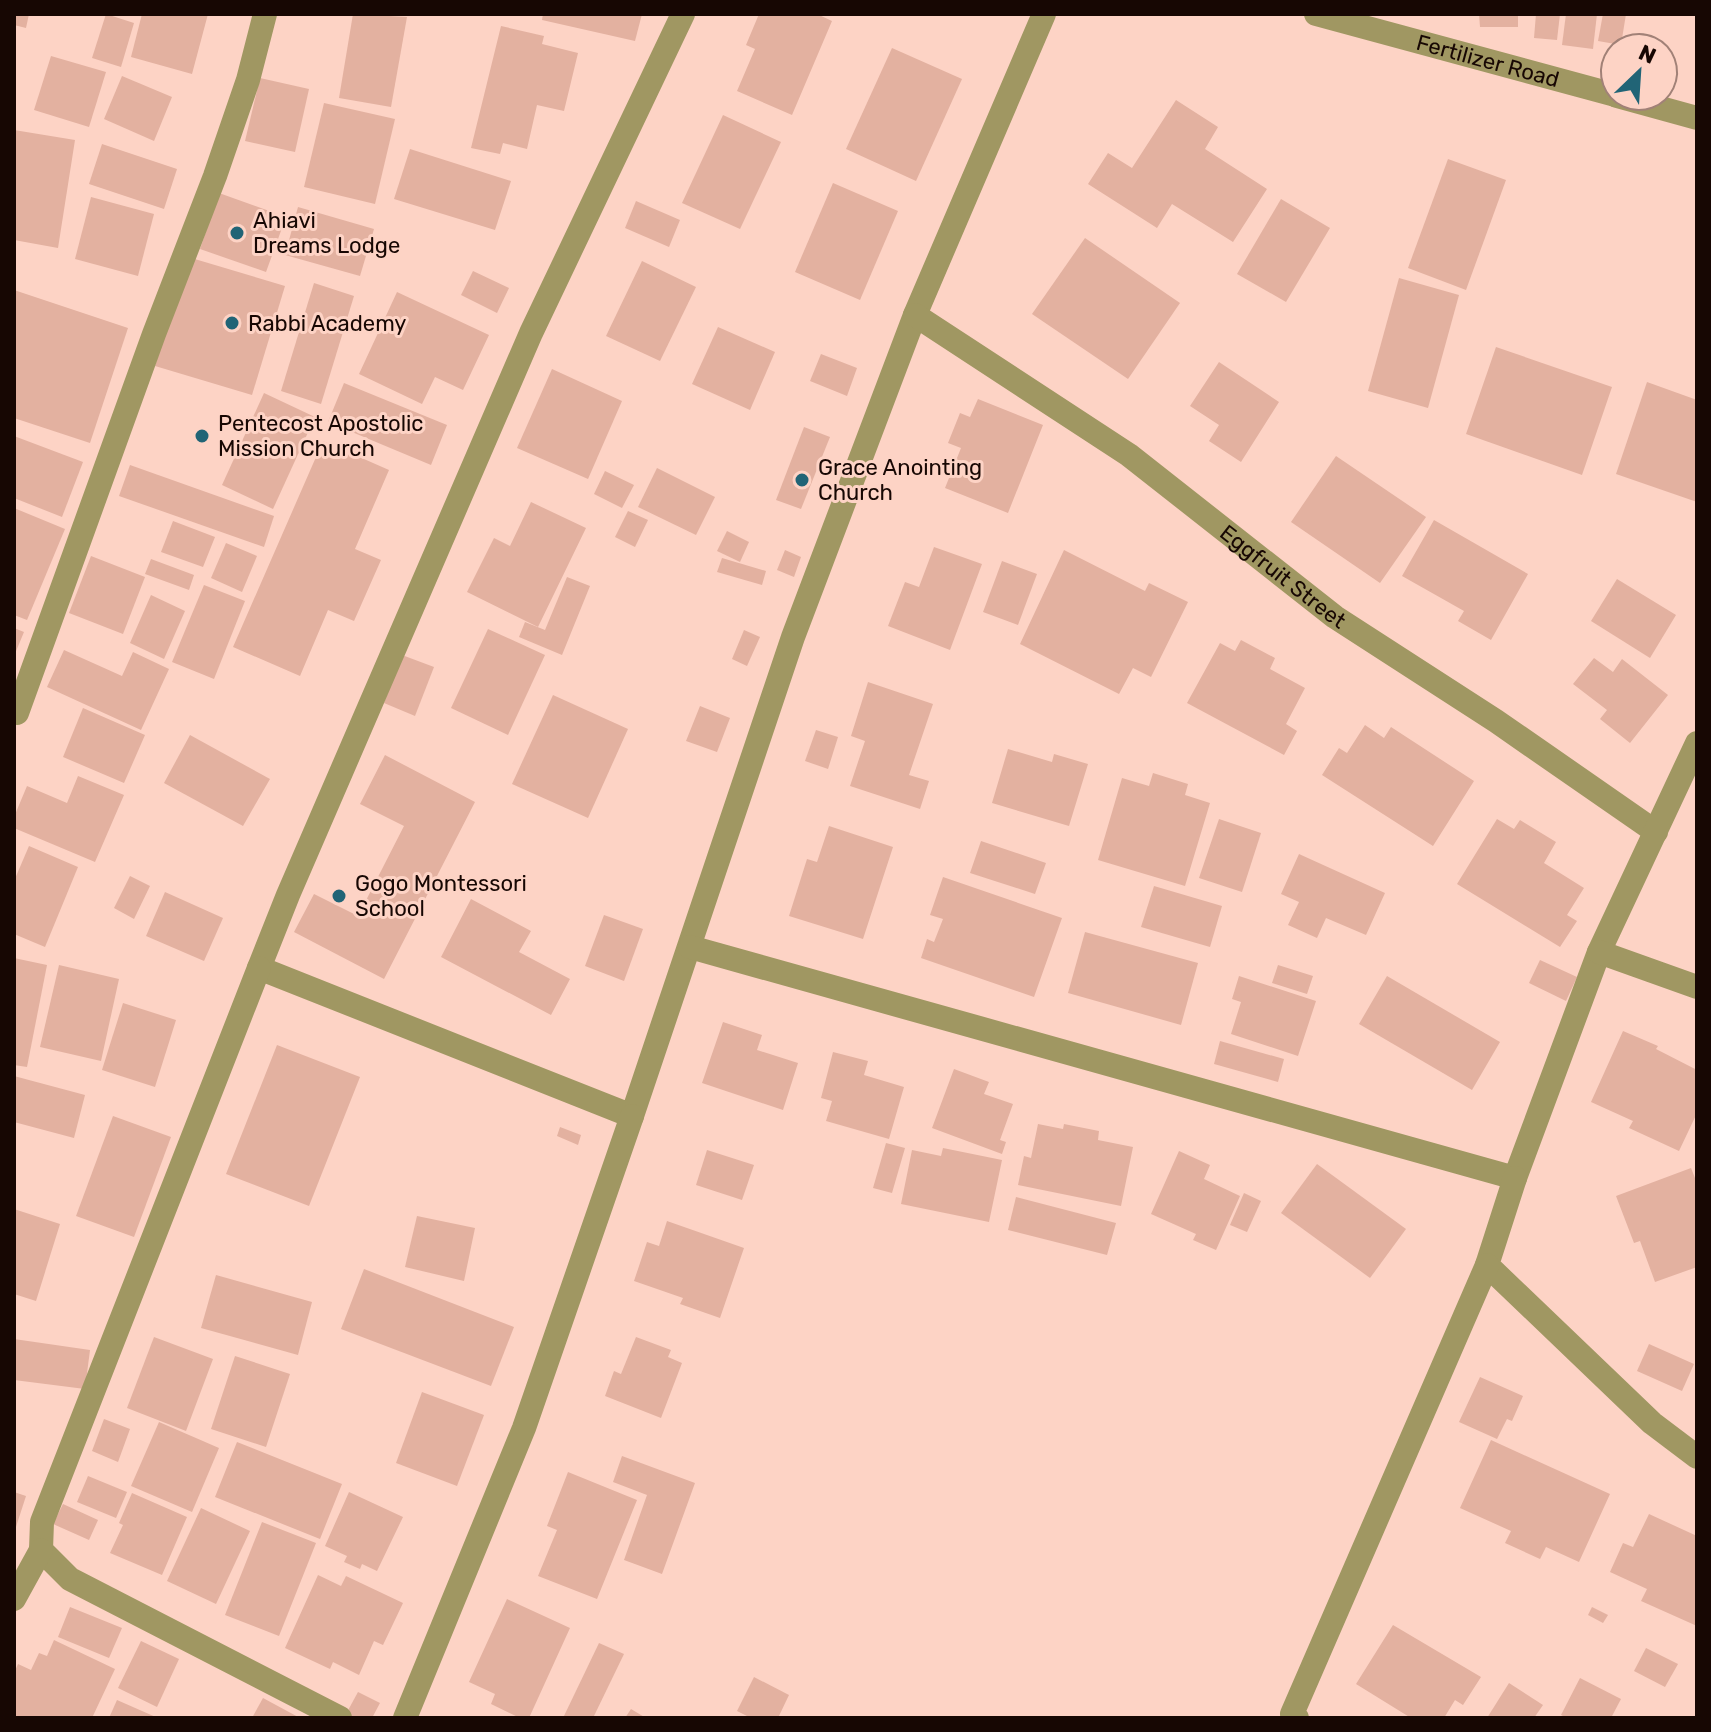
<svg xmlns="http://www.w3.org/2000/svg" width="1711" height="1732" font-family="Rubik,sans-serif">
  <rect width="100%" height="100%" fill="#fdd3c5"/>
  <g fill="#e3b1a0">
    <polygon points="14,14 29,14 26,28 14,25"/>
    <polygon points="106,14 134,23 121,67 92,58"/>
    <polygon points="142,14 208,14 192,74 131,57"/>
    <polygon points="353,14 407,17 391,107 339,98"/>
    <polygon points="543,14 642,14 635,41 542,20"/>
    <polygon points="759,14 817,14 832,21 792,115 737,91 755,49 746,45"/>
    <polygon points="1479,14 1518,14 1518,27 1480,27"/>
    <polygon points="1536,14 1560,14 1557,40 1534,38"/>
    <polygon points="1566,14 1597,14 1593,49 1562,45"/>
    <polygon points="1603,14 1626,14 1621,45 1598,41"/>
    <polygon points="501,26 544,36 542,44 578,53 564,111 537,105 527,149 503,143 500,154 471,148"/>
    <polygon points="892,48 962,79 916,181 846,149"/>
    <polygon points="51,56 106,72 89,127 34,110"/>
    <polygon points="122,76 172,97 154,141 104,119"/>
    <polygon points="260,78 309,89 295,152 245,141"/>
    <polygon points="1176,100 1218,127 1205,149 1267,189 1233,242 1172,204 1157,228 1088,184 1108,153 1132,168"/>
    <polygon points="324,103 395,119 375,204 304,187"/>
    <polygon points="723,115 781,142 740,229 682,203"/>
    <polygon points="14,130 75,140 58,248 14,240"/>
    <polygon points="102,144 177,169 164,209 89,184"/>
    <polygon points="410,149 511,181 495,230 394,199"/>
    <polygon points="1448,159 1506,180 1466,290 1408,268"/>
    <polygon points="833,183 898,211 860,300 795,272"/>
    <polygon points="219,193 286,217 266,272 200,249"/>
    <polygon points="91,197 154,214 138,276 75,259"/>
    <polygon points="1281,199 1330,228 1286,302 1237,274"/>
    <polygon points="636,201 680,220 669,247 625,228"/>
    <polygon points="298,207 374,229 360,276 285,255"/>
    <polygon points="1085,238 1180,303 1128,379 1032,314"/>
    <polygon points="188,257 285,286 252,395 155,366"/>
    <polygon points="642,261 696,287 660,361 606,336"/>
    <polygon points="473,271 509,288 497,313 461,295"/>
    <polygon points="1399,278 1459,295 1428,408 1368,391"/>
    <polygon points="314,283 354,296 321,404 281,391"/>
    <polygon points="14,290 128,328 90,443 14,418"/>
    <polygon points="397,292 489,335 463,390 435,377 422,404 359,374"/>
    <polygon points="718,327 775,352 750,410 692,384"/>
    <polygon points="1496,347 1612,387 1582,475 1466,434"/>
    <polygon points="821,354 857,368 847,396 810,381"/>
    <polygon points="1219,362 1279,402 1241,462 1209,441 1219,425 1190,406"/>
    <polygon points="552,369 622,401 588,479 517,448"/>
    <polygon points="1647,382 1697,400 1697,502 1616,474"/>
    <polygon points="344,383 447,425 431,465 328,422"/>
    <polygon points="264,393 315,417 273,509 222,485"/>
    <polygon points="978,399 1043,425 1008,513 945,488 961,448 948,443 960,413 970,417"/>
    <polygon points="804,427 830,437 801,509 776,500"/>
    <polygon points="14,436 83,462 62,517 14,498"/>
    <polygon points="323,441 389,470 355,549 381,560 354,621 328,610 300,676 233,647"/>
    <polygon points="1336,456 1426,517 1380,583 1291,522"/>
    <polygon points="130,465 274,516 264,547 119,496"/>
    <polygon points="657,468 715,497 696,535 638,507"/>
    <polygon points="605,471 634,485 622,508 594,494"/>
    <polygon points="531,502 586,528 538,627 467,592 494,538 510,546"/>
    <polygon points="14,508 65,529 27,620 14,615"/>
    <polygon points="628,511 648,520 635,547 615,537"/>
    <polygon points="1434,520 1528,574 1491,640 1458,621 1464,611 1402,576"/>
    <polygon points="173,521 215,537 203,567 161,552"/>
    <polygon points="727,531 749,542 740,562 717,551"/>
    <polygon points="226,543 257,556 242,592 211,578"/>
    <polygon points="934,547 982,564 950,650 888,626 905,582 919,587"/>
    <polygon points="785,550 801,557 794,577 777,570"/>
    <polygon points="1064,550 1145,591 1149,583 1188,602 1151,677 1133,668 1119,694 1020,644"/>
    <polygon points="91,556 145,577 123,634 69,613"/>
    <polygon points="722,558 766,571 762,585 717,572"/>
    <polygon points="151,559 194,575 189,590 145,574"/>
    <polygon points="1002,561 1037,574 1018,625 983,612"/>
    <polygon points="567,577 590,586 562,655 519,637 525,622 545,630"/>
    <polygon points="1617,579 1676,615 1650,658 1591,621"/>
    <polygon points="204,585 245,601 214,679 172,662"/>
    <polygon points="151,595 185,611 164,659 130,643"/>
    <polygon points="14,628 24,632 14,656"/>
    <polygon points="488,629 545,655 508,735 451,708"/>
    <polygon points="744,630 760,637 747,666 732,659"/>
    <polygon points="1241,640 1275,658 1270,669 1305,688 1286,724 1297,731 1284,755 1187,703 1220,643 1235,651"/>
    <polygon points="64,650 122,676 133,652 169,669 141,730 47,687"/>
    <polygon points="402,655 434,667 415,716 384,703"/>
    <polygon points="1594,658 1613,672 1622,659 1668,695 1630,743 1600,719 1607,710 1573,684"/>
    <polygon points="868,682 933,704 909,775 929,781 920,809 850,786 865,741 851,736"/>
    <polygon points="553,695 628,729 588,818 512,784"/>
    <polygon points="700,706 730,718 717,752 686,741"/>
    <polygon points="83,708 145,735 124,783 63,757"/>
    <polygon points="1365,725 1384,738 1391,727 1474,781 1433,846 1322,775 1339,748 1347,753"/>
    <polygon points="816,730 838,737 828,769 805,761"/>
    <polygon points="190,735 270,779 243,826 164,783"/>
    <polygon points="1008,749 1052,762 1054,754 1088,764 1069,826 992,803"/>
    <polygon points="385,755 475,802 384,979 294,932 314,894 358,916 404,826 360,804"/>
    <polygon points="1153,773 1188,784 1185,795 1210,803 1185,886 1098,860 1122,778 1149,786"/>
    <polygon points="78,776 124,795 95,862 14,828 14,817 27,786 67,803"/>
    <polygon points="1219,819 1261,833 1242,892 1199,878"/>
    <polygon points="1497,819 1514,829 1520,820 1556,842 1544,863 1584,888 1567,915 1577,921 1560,947 1457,884"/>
    <polygon points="829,826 893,847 863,939 789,916 807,859 817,862"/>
    <polygon points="981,841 1046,863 1035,894 970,873"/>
    <polygon points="29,846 78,867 45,947 14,934 14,881"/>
    <polygon points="1299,854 1385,893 1366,935 1326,918 1317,938 1288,925 1299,902 1281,894"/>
    <polygon points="130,876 150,886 134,919 114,908"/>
    <polygon points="943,877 1062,918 1034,997 921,958 927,939 934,942 943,919 930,915"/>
    <polygon points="1154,886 1222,906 1210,947 1141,927"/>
    <polygon points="165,892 223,918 204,961 146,936"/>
    <polygon points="471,899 531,931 519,952 570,979 551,1015 441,957"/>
    <polygon points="604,915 643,929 624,981 585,966"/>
    <polygon points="1085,932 1198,963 1181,1025 1068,993"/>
    <polygon points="14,958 47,965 27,1067 14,1065"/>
    <polygon points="1540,960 1577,977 1566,1001 1529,983"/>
    <polygon points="59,965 119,979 101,1061 40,1047"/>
    <polygon points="1278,965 1313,976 1307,994 1272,983"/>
    <polygon points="1239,976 1316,1001 1298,1056 1231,1034 1241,1002 1232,999"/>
    <polygon points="1387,976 1500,1042 1472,1090 1359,1024"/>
    <polygon points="123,1003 176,1020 155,1087 102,1070"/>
    <polygon points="723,1022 762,1035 757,1050 798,1063 783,1110 702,1083"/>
    <polygon points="1623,1031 1658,1046 1656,1049 1697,1070 1697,1113 1679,1151 1629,1128 1633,1121 1591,1102"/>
    <polygon points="1220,1041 1284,1059 1278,1082 1214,1064"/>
    <polygon points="277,1045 360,1077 309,1206 226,1174"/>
    <polygon points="833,1052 868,1061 864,1075 904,1087 889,1139 826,1121 832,1101 821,1098"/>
    <polygon points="954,1069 989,1082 984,1094 1013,1104 1000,1140 1006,1142 1002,1154 932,1128"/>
    <polygon points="14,1076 85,1095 74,1138 14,1122"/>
    <polygon points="113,1116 171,1137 134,1237 76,1216"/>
    <polygon points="1038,1124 1063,1129 1064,1124 1099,1131 1098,1140 1133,1147 1121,1206 1018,1185 1024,1156 1031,1158"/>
    <polygon points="560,1127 581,1135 578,1145 557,1136"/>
    <polygon points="886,1143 905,1148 892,1193 873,1188"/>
    <polygon points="943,1148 1002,1160 989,1222 901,1204 912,1150 941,1156"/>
    <polygon points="707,1150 754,1165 742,1200 696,1185"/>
    <polygon points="1179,1151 1210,1165 1204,1179 1240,1196 1216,1250 1193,1240 1196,1234 1151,1214"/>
    <polygon points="1317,1164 1406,1229 1370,1278 1281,1213"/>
    <polygon points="1691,1168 1697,1183 1697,1267 1655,1282 1640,1241 1634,1243 1616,1196"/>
    <polygon points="1244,1193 1261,1201 1247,1232 1230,1225"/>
    <polygon points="1016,1197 1116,1223 1107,1255 1008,1230"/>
    <polygon points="14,1209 60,1224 36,1301 14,1294"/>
    <polygon points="417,1216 475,1228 464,1281 405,1267"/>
    <polygon points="667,1221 744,1248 720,1318 680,1304 683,1298 634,1281 647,1242 659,1246"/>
    <polygon points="364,1269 514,1327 491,1386 341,1329"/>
    <polygon points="216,1275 312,1302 298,1355 201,1328"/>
    <polygon points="154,1337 213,1359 186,1431 127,1408"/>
    <polygon points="636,1337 671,1350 668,1357 682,1363 661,1418 605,1396 614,1371 621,1374"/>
    <polygon points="14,1339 90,1350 85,1389 14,1380"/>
    <polygon points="1649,1344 1694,1364 1682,1391 1637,1371"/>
    <polygon points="235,1356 290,1374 266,1447 211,1429"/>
    <polygon points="1480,1377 1523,1396 1512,1421 1507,1419 1497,1439 1459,1422"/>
    <polygon points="422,1392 484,1415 457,1486 396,1463"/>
    <polygon points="104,1419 130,1429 118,1462 92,1451"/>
    <polygon points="159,1422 219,1448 192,1512 131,1486"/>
    <polygon points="1491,1440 1610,1494 1579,1562 1546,1547 1540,1559 1505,1543 1511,1531 1460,1508"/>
    <polygon points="237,1442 342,1484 320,1539 215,1497"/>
    <polygon points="622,1456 695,1483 662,1574 624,1560 647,1495 613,1482"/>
    <polygon points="568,1472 637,1500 597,1599 538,1576 557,1530 547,1526"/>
    <polygon points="88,1476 127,1492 116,1518 77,1502"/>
    <polygon points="14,1492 26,1496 15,1530 14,1529"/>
    <polygon points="349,1492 403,1517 377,1571 362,1564 360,1569 344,1562 347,1556 325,1546"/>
    <polygon points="132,1493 187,1517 162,1575 110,1553 123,1525 119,1523"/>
    <polygon points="63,1504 98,1520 89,1540 53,1524"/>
    <polygon points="201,1508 250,1531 216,1604 167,1581"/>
    <polygon points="1649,1514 1697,1536 1697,1626 1641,1601 1647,1589 1610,1572 1623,1543 1633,1547"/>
    <polygon points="262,1522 316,1543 279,1636 225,1615"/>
    <polygon points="318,1575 341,1586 346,1576 403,1603 383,1645 374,1641 359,1675 333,1662 330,1669 285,1648"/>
    <polygon points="507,1599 570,1628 529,1718 520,1718 491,1704 495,1694 469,1682"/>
    <polygon points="70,1607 122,1628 109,1658 58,1637"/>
    <polygon points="1592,1607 1608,1615 1603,1623 1588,1615"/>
    <polygon points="1393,1625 1481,1677 1463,1705 1455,1700 1444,1718 1411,1718 1356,1684"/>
    <polygon points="54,1640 115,1669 92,1718 14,1718 14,1673 18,1664 31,1670 39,1653 47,1656"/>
    <polygon points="141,1641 179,1659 157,1707 118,1688"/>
    <polygon points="599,1643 624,1654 593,1718 563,1718"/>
    <polygon points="1646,1648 1678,1664 1665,1687 1634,1671"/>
    <polygon points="754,1677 789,1695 778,1718 751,1718 737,1711"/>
    <polygon points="1580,1678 1621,1699 1611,1718 1567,1718 1561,1715"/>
    <polygon points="1509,1683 1543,1705 1534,1718 1487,1718"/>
    <polygon points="358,1692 380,1703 372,1718 353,1718 346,1714"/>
    <polygon points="263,1698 300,1718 252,1718"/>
    <polygon points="117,1700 158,1718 109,1718"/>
    <polygon points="631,1709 646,1718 625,1718"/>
  </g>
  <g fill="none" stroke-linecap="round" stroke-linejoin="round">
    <g stroke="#a09762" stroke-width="24">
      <polyline points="683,14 531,333 288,895 259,968 632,1116 793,637 915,315 1044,14"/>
      <path id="s1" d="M1316 14 1615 95"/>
      <polyline points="1617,96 1697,118"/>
      <path id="s2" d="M915 315 1129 455 1335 617 1496 721 1656 832"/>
      <polyline points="17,713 154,334 215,176 248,80 265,14"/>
      <polyline points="690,947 1515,1178 1599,952 1697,743"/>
      <polyline points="1599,952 1697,987"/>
      <polyline points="259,968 42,1522 41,1550 70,1579 340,1718"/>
      <polyline points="1515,1178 1487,1265 1652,1423 1697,1457"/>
      <polyline points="14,1599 41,1550"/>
      <polyline points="405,1718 524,1428 632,1116"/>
      <polyline points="1297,1718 1292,1714 1487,1265"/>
    </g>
  </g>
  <g fill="#216476" stroke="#fdd3c5" stroke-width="3">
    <circle cx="237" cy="233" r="8"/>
    <circle cx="232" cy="323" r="8"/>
    <circle cx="202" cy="436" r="8"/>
    <circle cx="802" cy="480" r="8"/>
    <circle cx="339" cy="896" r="8"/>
  </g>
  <g text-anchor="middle" stroke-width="6" stroke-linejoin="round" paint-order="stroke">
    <g font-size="22" fill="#170703" stroke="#fdd3c5">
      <text dy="8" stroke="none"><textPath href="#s1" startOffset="178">Fertilizer Road</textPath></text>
      <text dy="8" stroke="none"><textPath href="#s2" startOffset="452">Eggfruit Street</textPath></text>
    </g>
    <g font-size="22" fill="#170703" stroke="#fdd3c5" text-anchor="start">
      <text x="253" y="228">Ahiavi<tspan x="253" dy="25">Dreams Lodge</tspan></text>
      <text x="248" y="331">Rabbi Academy</text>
      <text x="218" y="431">Pentecost Apostolic<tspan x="218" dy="25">Mission Church</tspan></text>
      <text x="818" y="475">Grace Anointing<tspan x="818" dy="25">Church</tspan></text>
      <text x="355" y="891">Gogo Montessori<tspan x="355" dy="25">School</tspan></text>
    </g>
  </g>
  <rect width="1711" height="1732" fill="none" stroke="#170703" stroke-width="32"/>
  <g transform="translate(1639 72) rotate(25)"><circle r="38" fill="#fdd3c5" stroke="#a18177" stroke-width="2"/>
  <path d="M0-6L14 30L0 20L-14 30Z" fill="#216476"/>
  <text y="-12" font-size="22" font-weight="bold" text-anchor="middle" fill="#170703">N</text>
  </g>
</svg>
